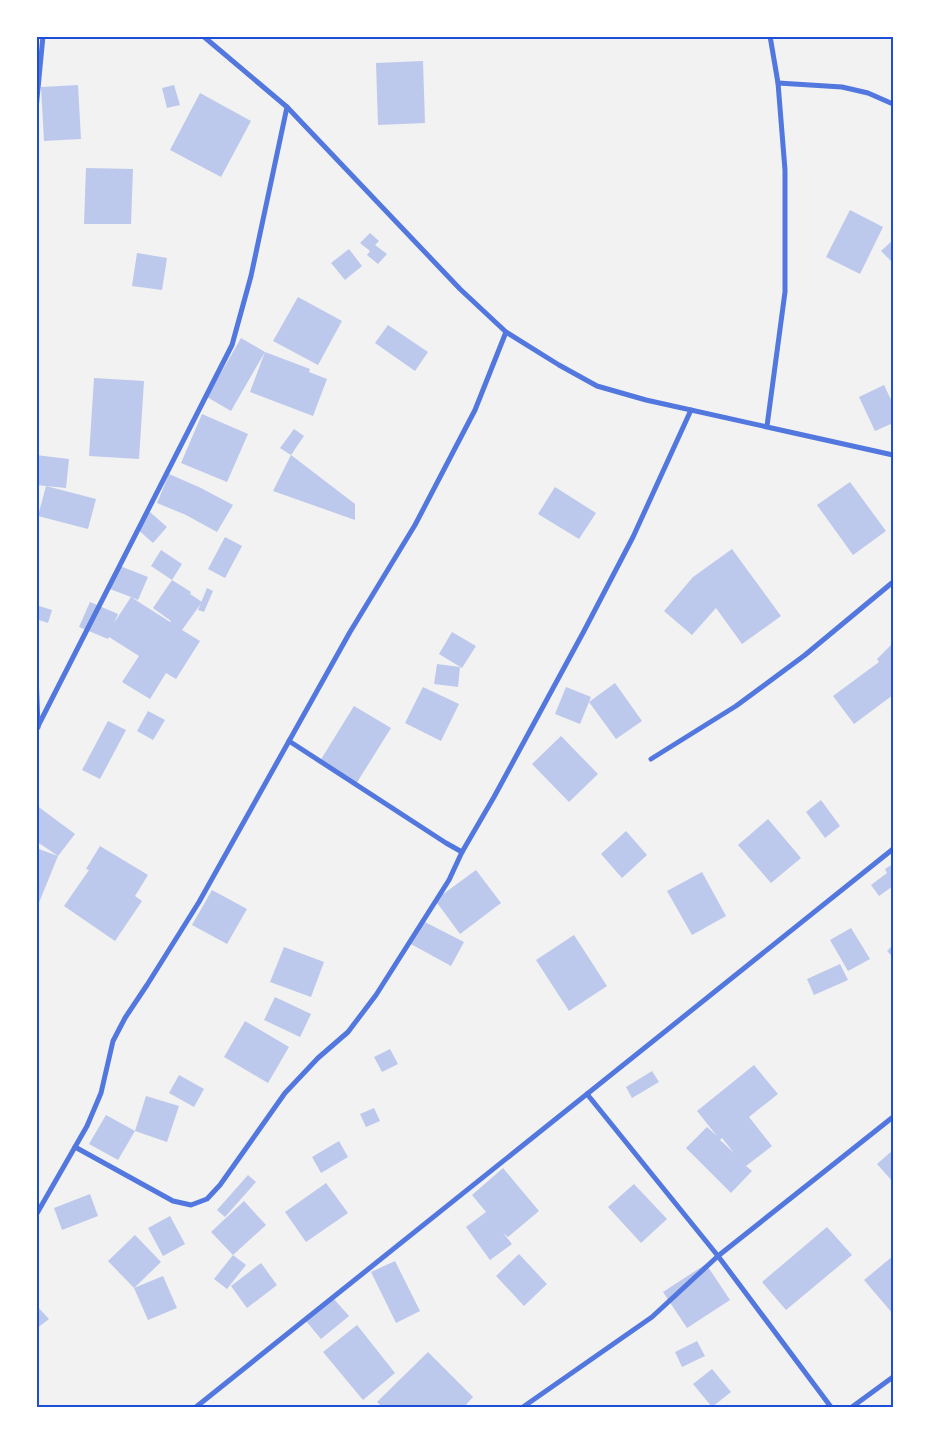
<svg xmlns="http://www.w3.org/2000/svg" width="929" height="1443" font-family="Lato,sans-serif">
  <rect width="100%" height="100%" fill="#f2f2f2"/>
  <g fill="#bdc9ec" fill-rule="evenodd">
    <polygon points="423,61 425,123 378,125 376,63"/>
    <polygon points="78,85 81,139 44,141 41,87"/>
    <polygon points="174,85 180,105 167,108 162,88"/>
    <polygon points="200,93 251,121 221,177 170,150"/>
    <polygon points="86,168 133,169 131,224 84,224"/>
    <polygon points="850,210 883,227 860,274 826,257"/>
    <polygon points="370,233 379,241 375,245 387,254 378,264 367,255 370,251 360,243"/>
    <polygon points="893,240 893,263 881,251"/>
    <polygon points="349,249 362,266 345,280 331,263"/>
    <polygon points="137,253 167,258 162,290 132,286"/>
    <polygon points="298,297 342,321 318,365 273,341"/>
    <polygon points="388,325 428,352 415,371 375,343"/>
    <polygon points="241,338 265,352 310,369 309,372 327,379 313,416 250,392 265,352 231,411 207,397"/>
    <polygon points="94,378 144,381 139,459 89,456"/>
    <polygon points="884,385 893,404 893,423 875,431 859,397"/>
    <polygon points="202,414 248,434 227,482 181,463"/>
    <polygon points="294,429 304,436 291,455 280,448"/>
    <polygon points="36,455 69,459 66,488 36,485"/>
    <polygon points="291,455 355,504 355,520 273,491"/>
    <polygon points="169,474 201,488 233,505 217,532 186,515 157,503"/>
    <polygon points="850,482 886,531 853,555 817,505"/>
    <polygon points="46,486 96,499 88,529 38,516"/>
    <polygon points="555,487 596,513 579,539 538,514"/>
    <polygon points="150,512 167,527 153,543 136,528"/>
    <polygon points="225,537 242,546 225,578 208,569"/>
    <polygon points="732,549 781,616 742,644 716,608 692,635 664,611 693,577"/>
    <polygon points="161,550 182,564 172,580 151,566"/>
    <polygon points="120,566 148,577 138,600 131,597 170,622 171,621 153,608 172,580 191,592 190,594 202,602 182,630 200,641 176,679 166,673 150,699 122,682 139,656 109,637 108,639 79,627 90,602 118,614 114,623 131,597 110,589"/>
    <polygon points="207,588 213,591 204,612 198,610"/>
    <polygon points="36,605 52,610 48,623 36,619"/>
    <polygon points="452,632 476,646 462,668 439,654"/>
    <polygon points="893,643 893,695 854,724 833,696 879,662 877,659"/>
    <polygon points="437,664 460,667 458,687 434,684"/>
    <polygon points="615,683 642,721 616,739 589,702"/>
    <polygon points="423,687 459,704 441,741 405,723"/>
    <polygon points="566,687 591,697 580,724 555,714"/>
    <polygon points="354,706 391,728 356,784 320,761"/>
    <polygon points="148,711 165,720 153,740 137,731"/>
    <polygon points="108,721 126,730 100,779 82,770"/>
    <polygon points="561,736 598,774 569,802 532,764"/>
    <polygon points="821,800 840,826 825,838 806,812"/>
    <polygon points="36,805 75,834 58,856 36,910 36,848 58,856 36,841"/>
    <polygon points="768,819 801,858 771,883 738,845"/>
    <polygon points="626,831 647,855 622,878 601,854"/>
    <polygon points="100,846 148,875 135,896 142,901 115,941 64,906 89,870 86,869"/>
    <polygon points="893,864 893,879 892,880 893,886 879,896 871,885 887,873 885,869"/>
    <polygon points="476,870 501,903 460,934 435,900"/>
    <polygon points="702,872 726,916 692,935 667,891"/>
    <polygon points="212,890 247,909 227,944 192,925"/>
    <polygon points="421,920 464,942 451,966 409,943"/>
    <polygon points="851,928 870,959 848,971 830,940"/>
    <polygon points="574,935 607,986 569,1011 536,960"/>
    <polygon points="893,945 893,957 887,951"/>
    <polygon points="284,947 324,962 311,997 270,982"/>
    <polygon points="840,964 848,980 814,995 807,979"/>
    <polygon points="275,997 311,1014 300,1037 264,1020"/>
    <polygon points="245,1021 289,1047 268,1083 224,1057"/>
    <polygon points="390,1049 398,1064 382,1072 374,1057"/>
    <path d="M754 1065 778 1094 749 1117 772 1146 746 1166 752 1171 731 1193 686 1148 707 1127 717 1136 697 1111ZM722 1138 734 1153 720 1140Z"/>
    <polygon points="652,1071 659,1082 632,1098 626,1087"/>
    <polygon points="179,1075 204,1089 194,1107 169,1093"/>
    <polygon points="146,1096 179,1106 167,1142 135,1131"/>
    <polygon points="374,1108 380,1121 366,1127 360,1114"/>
    <polygon points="106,1115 135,1131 118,1160 89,1144"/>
    <polygon points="339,1141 348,1157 321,1173 312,1157"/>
    <polygon points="893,1150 893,1182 877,1164"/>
    <polygon points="503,1168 539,1211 508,1237 503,1233 512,1244 490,1260 466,1227 486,1212 472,1195"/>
    <polygon points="248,1175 256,1182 225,1217 217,1210"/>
    <polygon points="326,1183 348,1213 306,1242 285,1212"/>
    <polygon points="634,1184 667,1219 641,1243 608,1207"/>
    <polygon points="90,1194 98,1216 62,1230 54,1208"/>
    <polygon points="244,1201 266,1225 233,1255 211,1232"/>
    <polygon points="170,1216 185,1244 163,1256 148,1228"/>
    <polygon points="827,1227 852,1255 786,1310 762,1282"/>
    <polygon points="135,1235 161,1262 134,1288 163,1276 177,1308 148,1320 134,1288 108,1261"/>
    <polygon points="519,1254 547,1284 524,1306 496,1276"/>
    <polygon points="233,1255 246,1265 227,1289 214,1279"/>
    <polygon points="893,1256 893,1314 864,1280"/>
    <polygon points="395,1261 420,1311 396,1323 371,1272"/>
    <polygon points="261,1263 277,1285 247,1308 231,1286"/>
    <polygon points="706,1264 730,1300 687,1328 663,1292"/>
    <polygon points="333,1298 349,1316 321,1339 306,1321"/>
    <polygon points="36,1305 49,1319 36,1329"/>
    <polygon points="357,1325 395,1373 363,1400 323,1352"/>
    <polygon points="697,1341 705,1356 682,1367 675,1352"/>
    <polygon points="428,1352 473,1397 464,1407 382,1407 377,1402"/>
    <polygon points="712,1369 731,1392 712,1407 693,1384"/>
  </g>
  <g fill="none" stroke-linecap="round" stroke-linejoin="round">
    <g stroke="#5277de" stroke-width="5">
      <polyline points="203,36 287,107 460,289 506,332 559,365 597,386 646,400 893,455"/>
      <polyline points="778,83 842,87 868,93 893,104"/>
      <polyline points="36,109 43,36"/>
      <polyline points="767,426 785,292 785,170 778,83 770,36"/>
      <polyline points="36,674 38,727"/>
      <polyline points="36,730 232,345 251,276 287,107"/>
      <polyline points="289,741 446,843 462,852"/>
      <polyline points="651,759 736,706 805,655 893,582"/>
      <polyline points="587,1094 718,1256 831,1407"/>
      <polyline points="75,1147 173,1201 191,1205 207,1199 220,1185 285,1093 318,1058 348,1032 376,995 449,880 462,852 494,797 584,631 633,537 691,410"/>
      <polyline points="36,1215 87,1126 101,1093 113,1041 125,1018 147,985 199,902 350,632 415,525 475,410 506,332"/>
      <polyline points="196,1407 893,849"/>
      <polyline points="523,1407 652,1317 718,1256 893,1117"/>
      <polyline points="852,1407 893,1377"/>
    </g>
  </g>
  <rect width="929" height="1443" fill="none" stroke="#ffffff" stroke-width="75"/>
  <rect x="38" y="38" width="854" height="1368" fill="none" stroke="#1d4ed8" stroke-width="2"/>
</svg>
